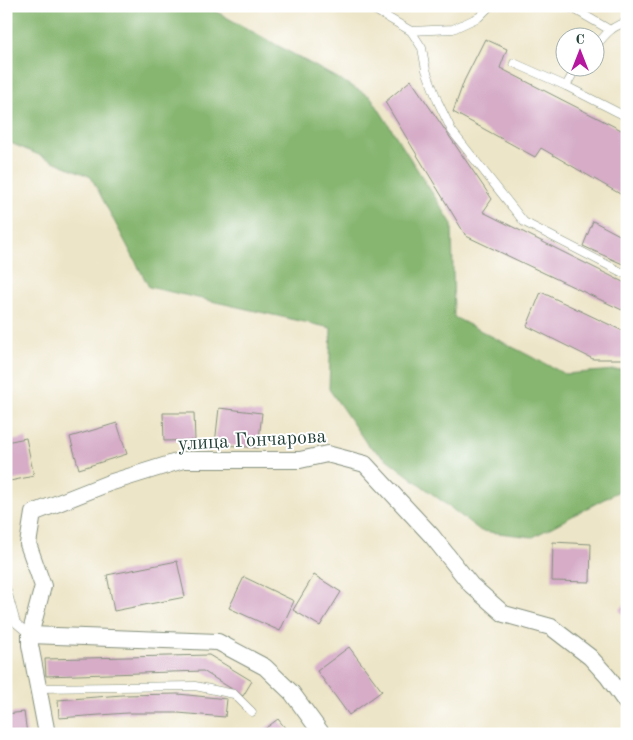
<svg xmlns="http://www.w3.org/2000/svg" width="633" height="740" font-family="'Old Standard TT',serif">
  <rect width="100%" height="100%" fill="#fff"/>
  <filter id="ink" filterUnits="userSpaceOnUse"><feTurbulence type="fractalNoise" baseFrequency=".02" numOctaves="2"/><feDisplacementMap in="SourceGraphic" scale="10" xChannelSelector="R" yChannelSelector="G"/><feConvolveMatrix kernelMatrix="1 2 1 2 8 2 1 2 1" color-interpolation-filters="sRGB"/></filter>
  <filter id="wash" filterUnits="userSpaceOnUse"><feTurbulence type="fractalNoise" baseFrequency=".0096" numOctaves="4" result="noise"/><feDisplacementMap in="SourceGraphic" scale="20" xChannelSelector="R" yChannelSelector="G"/><feGaussianBlur stdDeviation="1.12" result="paint"/><feColorMatrix in="noise" values="0 0 0 0 0 0 0 0 0 0 0 0 0 0 0 0 0 1.4 0 .05"/><feComposite in="paint" operator="in"/></filter>
  <g filter="url(#wash)">
    <rect width="100%" height="100%" fill="#ede5c7"/>
    <polygon fill="#86b670" stroke="#527a52" points="6,6 206,6 371,97 452,224 454,317 565,374 627,369 627,492 621,490 533,537 481,531 367,444 329,389 331,328 149,287 91,177 6,141"/>
    <g id="blocks">
      <g fill="#d6acc7">
        <polygon points="485,39 507,49 500,68 627,133 627,198 541,148 535,157 453,112 464,81"/>
        <polygon points="411,80 492,199 483,212 627,284 627,298 622,310 466,236 385,102"/>
        <polygon points="593,221 627,239 627,266 583,246"/>
        <polygon points="541,292 627,333 627,355 624,359 593,359 527,326"/>
        <polygon points="219,408 262,413 258,448 215,444"/>
        <polygon points="163,413 194,413 195,440 164,441"/>
        <polygon points="117,423 127,454 79,469 70,437"/>
        <polygon points="26,438 34,476 10,481 6,461 6,442"/>
        <polygon points="553,542 591,544 590,582 552,581"/>
        <polygon points="177,561 185,597 114,611 107,575"/>
        <polygon points="314,575 341,592 320,626 293,610"/>
        <polygon points="244,577 294,601 280,631 229,608"/>
        <polygon points="627,602 627,619 619,610"/>
        <polygon points="349,647 382,691 349,715 317,671"/>
        <polygon points="209,655 252,681 243,696 203,671 46,676 45,659"/>
        <polygon points="178,694 227,699 225,717 178,713 127,713 59,718 58,700 122,695"/>
        <polygon points="24,712 27,734 7,734 6,714"/>
        <polygon points="278,719 290,734 258,734"/>
      </g>
    </g>
  </g>
  <g filter="url(#ink)">
    <use href="#blocks" fill-opacity="0" stroke="#86917e" stroke-width="1"/>
    <g fill="none" stroke-linecap="round" stroke-linejoin="round">
      <defs>
        <g id="service">
          <polyline points="368,6 411,31 453,29 479,17 490,6"/>
          <polyline points="565,6 574,9 610,30"/>
          <polyline points="411,31 422,48 426,70 438,102 452,131 524,222 627,275"/>
          <path d="M596 46C604 36 613 24 627 23"/>
          <polyline points="514,63 566,86"/>
          <polyline points="576,68 566,86 627,117"/>
          <polyline points="6,587 16,623 30,635"/>
          <polyline points="38,688 195,686 234,694 252,712"/>
        </g>
        <g id="minor">
          <polyline points="30,635 218,642 265,667 292,693 322,734"/>
          <polyline points="47,734 30,645 30,635 43,586 28,544 33,513 109,483 183,460 300,460 327,454 365,464 432,536 471,585 504,614 551,627 590,657 608,677 627,704"/>
        </g>
      </defs>
      <use href="#service" stroke="#86917e" stroke-width="9"/>
      <use href="#minor" stroke="#86917e" stroke-width="18"/>
      <use href="#service" stroke="#fff" stroke-width="8"/>
      <use href="#minor" stroke="#fff" stroke-width="16"/>
    </g>
  </g>
  <g text-anchor="middle" stroke-width="4" stroke-linejoin="round" paint-order="stroke">
    <g font-size="20" fill="#1f3d34" stroke="#fff">
      <text transform="translate(252 439) rotate(-3)" y="7">улица Гончарова</text>
    </g>
  </g>
  <rect width="633" height="740" fill="none" stroke="#fff" stroke-width="25"/>
  <g transform="translate(580 52)"><circle r="24" fill="#ffffff" stroke="#a5b1ae"/>
  <path d="M0-4L9 19L0 12L-9 19Z" fill="#b5179e"/>
  <text y="-8" font-size="14" font-weight="bold" text-anchor="middle" fill="#1f3d34">С</text>
  </g>
</svg>
